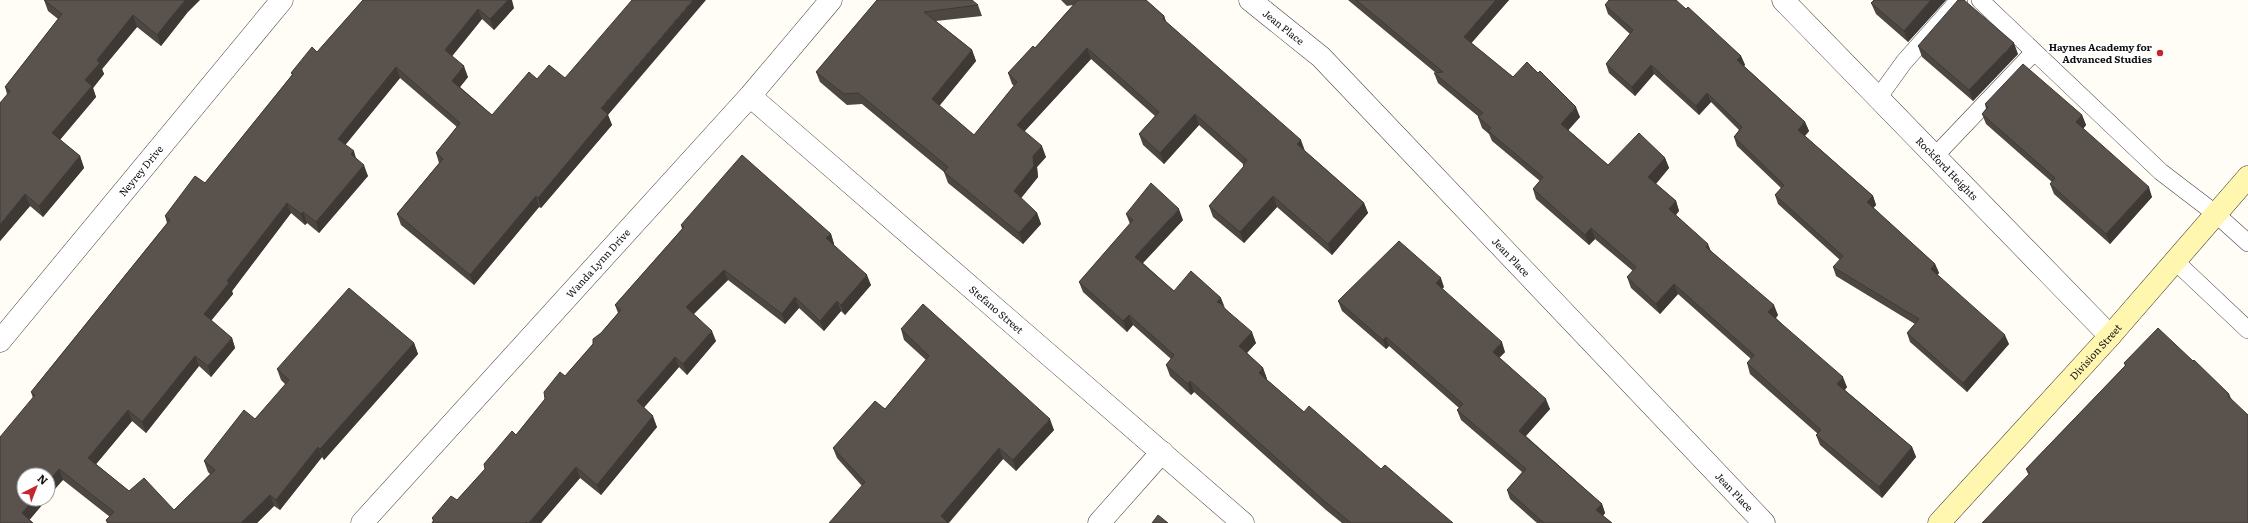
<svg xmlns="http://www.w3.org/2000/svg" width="2248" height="523" font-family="Literata,serif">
  <rect width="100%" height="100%" fill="#fffdf5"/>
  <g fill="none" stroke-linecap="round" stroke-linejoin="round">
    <defs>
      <g id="lane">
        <polyline points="1980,0 2161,172 2216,214 2248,243"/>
        <polyline points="1878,98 1904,62 1959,0"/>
        <polyline points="1935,156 2034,52"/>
        <polyline points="2175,261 2248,330"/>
      </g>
      <g id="street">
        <path id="s1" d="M1250 0 1321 57 1764 523"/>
        <path id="s2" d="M1783 0 2110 336"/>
        <path id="s3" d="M750 96 1243 523"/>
        <path id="s4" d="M0 341 282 0"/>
        <path id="s5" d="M362 523 750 96 831 0"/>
        <polyline points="1099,523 1162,452"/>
      </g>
      <g id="secondary">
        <path id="s6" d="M1939 523 2110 336 2248 177"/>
      </g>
    </defs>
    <use href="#lane" stroke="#444" stroke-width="18"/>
    <use href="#street" stroke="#444" stroke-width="23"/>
    <use href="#secondary" stroke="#333" stroke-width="23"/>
    <use href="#lane" stroke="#fff" stroke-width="17"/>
    <use href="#street" stroke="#fff" stroke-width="22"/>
    <use href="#secondary" stroke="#fff6b0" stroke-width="22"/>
  </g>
  <g fill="#4d4742">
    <polygon points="44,0 187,13 161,46 137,27 102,69 104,74 93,88 96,97 60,140 80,156 84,168 43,217 30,206 0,241 7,94 5,87 58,19 48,11"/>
    <polygon points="363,0 514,8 494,30 482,19 452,56 468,77 460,87 492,115 537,79 608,115 612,125 541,208 539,207 474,285 401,225 397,214 439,163 436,153 457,127 400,78 345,145 356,158 368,176 319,233 307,223 305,225 291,213 232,291 233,294 211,321 232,338 235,348 211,377 199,366 146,433 132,421 96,464 129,491 174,510 210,474 208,472 204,461 255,419 286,385 281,380 277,369 414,343 418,354 324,460 322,457 280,510 274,506 257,523 107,523 106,520 110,517 63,480 24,499 47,499 29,520 0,523 33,398 31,392 167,223 165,216 205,183 292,75 291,73 317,52"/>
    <polygon points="877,0 978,5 982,16 936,21 972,50 976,61 939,106 974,135 1014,86 1012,84 1008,73 1035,48 1073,5 1067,6 1061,0 1146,0 1164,16 1166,22 1305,151 1364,203 1368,213 1332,255 1277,207 1244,243 1213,217 1209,206 1244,167 1243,164 1199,125 1164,164 1143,145 1139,134 1155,116 1091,59 1024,132 1046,157 1037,167 1038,177 1021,198 1037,213 1041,224 1023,244 948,183 944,172 862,104 847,105 820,82 816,72"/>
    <polygon points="1348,0 1509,0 1471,43 1513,77 1580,117 1568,130 1608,165 1665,158 1669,168 1656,184 1676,201 1679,211 1676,215 1711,251 1778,315 1776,318 1847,387 1845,390 1912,447 1916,457 1882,498 1820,445 1816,435 1818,434 1750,374 1747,363 1751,359 1678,294 1660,314 1631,288 1627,277 1633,271 1595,239 1589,245 1536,199 1533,189 1540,181 1492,141 1489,134 1482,128 1478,117 1479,117 1438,83 1434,73 1436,73"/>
    <polygon points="1946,0 1908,42 1876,14 1871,3"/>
    <polygon points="1605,5 1686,9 1741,56 1745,65 1744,66 1805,122 1809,131 1805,136 1873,196 1876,205 1873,208 1935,264 1939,273 1937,275 2009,344 1967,392 1910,342 1907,333 1915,324 1836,276 1833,267 1840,260 1778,204 1775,195 1781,188 1737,146 1734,137 1739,130 1711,102 1699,115 1654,74 1635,96 1609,73 1606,64 1630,34 1608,14"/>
    <polygon points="1918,46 2018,54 1973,101 1922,57"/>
    <polygon points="1985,104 2082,115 2086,125 2083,129 2152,197 2110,244 2054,194 2050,184 2052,182 1986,124 1982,114 1986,109"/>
    <polygon points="1126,214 1183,220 1143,263 1174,291 1225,308 1256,343 1247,353 1263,368 1267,379 1266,379 1304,412 1453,523 1342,523 1326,510 1194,392 1191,395 1170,376 1166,365 1171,359 1133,325 1127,332 1083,292 1079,282 1130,224"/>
    <polygon points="681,225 831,234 834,244 834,245 871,285 845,315 841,311 824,331 799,308 785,324 728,280 693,314 716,341 687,375 679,367 644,407 657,427 601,495 580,478 541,523 432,523 433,521 432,518 457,500 516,435 545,399 593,344 601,333 618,313 615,305 682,229"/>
    <polygon points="1444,287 1442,289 1505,352 1499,358 1550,409 1526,436 1602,504 1605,513 1603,516 1612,523 1537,523 1510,499 1507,490 1522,472 1461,420 1457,410 1459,408 1389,346 1386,349 1342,311 1338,301"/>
    <polygon points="901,329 1054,430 1016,471 1003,459 949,523 862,486 837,458 833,448 885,409 926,360 904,340"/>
    <polygon points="2124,363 2232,399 2028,474 2026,469 2125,366"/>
  </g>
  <g fill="#3f3936">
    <polygon points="185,0 200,0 187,13 161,46 157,35"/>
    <polygon points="508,0 512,0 514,8 494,30 490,19"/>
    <polygon points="693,0 706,0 608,115 612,125 541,208 538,198 601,108"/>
    <polygon points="1496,0 1509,0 1468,47 1464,37"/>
    <polygon points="1931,0 1946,0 1908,42 1904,31"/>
    <polygon points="478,9 482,19 449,60 445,50"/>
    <polygon points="133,15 137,27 102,69 104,74 93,88 96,97 56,144 52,133 85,80 97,60"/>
    <polygon points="1164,16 1168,27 1163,19"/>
    <polygon points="2014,43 2018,54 1973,101 1969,90"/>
    <polygon points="1087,48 1091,59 1020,136 1017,125"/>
    <polygon points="972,50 976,61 936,110 932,99"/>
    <polygon points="1741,56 1745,65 1741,69 1737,60"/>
    <polygon points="1651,65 1654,74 1635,96 1632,87"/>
    <polygon points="464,66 468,77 456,92 452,81"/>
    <polygon points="396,67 400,78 342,149 338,139"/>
    <polygon points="1707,93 1711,102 1699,115 1696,106"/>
    <polygon points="1576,107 1580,117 1565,134 1561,124"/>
    <polygon points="1195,114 1199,125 1164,164 1160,153"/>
    <polygon points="2082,115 2086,125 2080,132 2076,122"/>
    <polygon points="1805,122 1809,131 1802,139 1798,130"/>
    <polygon points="1301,140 1305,151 1297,144"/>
    <polygon points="1042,146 1046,157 1037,167 1038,177 1018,202 1014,191 1033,156"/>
    <polygon points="354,151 357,162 351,154"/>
    <polygon points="80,156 84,168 43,217 39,206"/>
    <polygon points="1665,158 1669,168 1652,188 1648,177"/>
    <polygon points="364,165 368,176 319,233 316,222"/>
    <polygon points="2149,187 2152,197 2110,244 2106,234"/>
    <polygon points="25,194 30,206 0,241 0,225"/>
    <polygon points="536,196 539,207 474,285 470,275"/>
    <polygon points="1273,196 1277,207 1244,243 1240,232"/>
    <polygon points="1873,196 1876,205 1870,212 1867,202"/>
    <polygon points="1676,201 1679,211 1672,219 1669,209"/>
    <polygon points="287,203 291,213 232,291 233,294 207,325 204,314 227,281"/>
    <polygon points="1364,203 1368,213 1332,255 1328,244"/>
    <polygon points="1179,209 1183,220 1139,267 1135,257"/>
    <polygon points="303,212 307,223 305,225 301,214"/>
    <polygon points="1037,213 1041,224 1023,244 1019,233"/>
    <polygon points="1591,228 1595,239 1589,245 1585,235"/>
    <polygon points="831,234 834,244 830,248 826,238"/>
    <polygon points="1708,244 1712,254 1706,247"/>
    <polygon points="1935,264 1939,273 1934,279 1931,269"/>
    <polygon points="724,270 728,280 690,318 686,307"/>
    <polygon points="867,275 871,285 845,315 841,305"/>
    <polygon points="1441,278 1444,287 1439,292 1436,283"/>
    <polygon points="1674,284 1678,294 1660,314 1656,304"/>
    <polygon points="795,297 799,308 785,324 782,314"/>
    <polygon points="1221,298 1225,308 1217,302"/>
    <polygon points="837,301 841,311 824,331 820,321"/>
    <polygon points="1774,305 1778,315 1772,322 1768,312"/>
    <polygon points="1129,315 1133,325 1127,332 1123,321"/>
    <polygon points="712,331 716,341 687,375 683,364"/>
    <polygon points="1252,332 1256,343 1243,357 1239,346"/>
    <polygon points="2005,335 2009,344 1967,392 1963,383"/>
    <polygon points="1386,337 1389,346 1386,349 1383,340"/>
    <polygon points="232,338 235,348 211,377 208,366"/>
    <polygon points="1502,342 1505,352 1496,361 1493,352"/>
    <polygon points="414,343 418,354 324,460 320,449"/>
    <polygon points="195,356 199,366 146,433 142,422"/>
    <polygon points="675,357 679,367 641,411 637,401"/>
    <polygon points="1263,368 1267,379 1263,383 1259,373"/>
    <polygon points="1843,377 1847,387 1841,394 1837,384"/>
    <polygon points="1190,381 1194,392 1191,395 1188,384"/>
    <polygon points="2229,394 2234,405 2228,396"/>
    <polygon points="1546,399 1550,409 1522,440 1519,431"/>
    <polygon points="128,410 132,421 92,469 88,458"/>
    <polygon points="653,416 657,427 601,495 597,485"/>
    <polygon points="1050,419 1054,430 1016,471 1013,460"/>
    <polygon points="318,447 322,457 280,510 276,500"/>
    <polygon points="1912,447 1916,457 1882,498 1879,487"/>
    <polygon points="999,448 1003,459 948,523 941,516"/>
    <polygon points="576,467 580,478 541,523 529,523"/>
    <polygon points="59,469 63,480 48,497 48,482"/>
    <polygon points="270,495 274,506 257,523 241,523"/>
    <polygon points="34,499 47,499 27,523 22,513"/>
    <polygon points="1602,504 1605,513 1600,519 1596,510"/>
  </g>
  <g fill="#5a524d" stroke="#3f3936">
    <polygon points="44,0 185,0 157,35 133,15 97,60 100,63 85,80 92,86 52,133 80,156 39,206 25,194 0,225 0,103 10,91 5,87 62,14"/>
    <polygon points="363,0 508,0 490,19 478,9 445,50 464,66 452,81 492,115 529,72 537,79 549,65 565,78 632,0 693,0 601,108 608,114 538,198 536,196 470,275 397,214 443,159 436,153 460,123 396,67 338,139 354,151 351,154 364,165 316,222 303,212 301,214 287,203 227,281 229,283 204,314 232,338 208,366 195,356 142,422 128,410 88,458 129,491 144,478 174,510 215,470 204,461 244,410 255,419 289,380 277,369 349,288 414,343 320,449 318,447 276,500 270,495 241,523 108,523 106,520 114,512 59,469 48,482 48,475 24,475 24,499 34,499 22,513 33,523 0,523 0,437 35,395 31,392 170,220 165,216 195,176 205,183 293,74 291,73 312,47 317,52"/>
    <polygon points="877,0 972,0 978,5 924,12 972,50 932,99 974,135 1017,82 1008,73 1033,46 1035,48 1078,0 1146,0 1164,16 1163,19 1301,140 1297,144 1364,203 1328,244 1273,196 1240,232 1209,206 1244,166 1243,165 1247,160 1195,114 1160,153 1139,134 1159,112 1087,48 1017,125 1042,146 1033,156 1034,166 1014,191 1037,213 1019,233 944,172 948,167 858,93 844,94 816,72"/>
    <polygon points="1356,0 1496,0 1464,37 1513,77 1527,62 1538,73 1540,71 1576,107 1561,124 1608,165 1639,133 1665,158 1648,177 1676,201 1669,209 1708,244 1706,247 1774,305 1768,312 1843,377 1837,384 1912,447 1879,487 1816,435 1821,430 1747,363 1754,355 1674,284 1656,304 1627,277 1636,267 1591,228 1585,235 1533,189 1543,177 1488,131 1491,128 1478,117 1483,113 1434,73 1443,72"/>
    <polygon points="1609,0 1676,0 1686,9 1688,7 1741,56 1737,60 1805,122 1798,130 1873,196 1867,202 1935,264 1931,269 2005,335 1963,383 1907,333 1919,319 1833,267 1843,256 1775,195 1784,185 1734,137 1742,127 1707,93 1696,106 1651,65 1632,87 1606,64 1633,30 1605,5"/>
    <polygon points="1874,0 1931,0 1904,31 1871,3"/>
    <polygon points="1958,0 1964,0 2014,43 1969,90 1918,46"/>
    <polygon points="2023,64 2082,115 2076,122 2149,187 2106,234 2050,184 2055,178 1982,114 1988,107 1985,104"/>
    <polygon points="742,155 831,234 826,238 867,275 841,305 837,301 820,321 795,297 782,314 724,270 686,307 712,331 683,364 675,357 637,401 653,416 597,485 576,467 529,523 527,523 526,522 525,523 432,523 434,520 432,518 451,496 457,500 485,469 484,464 512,431 516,435 545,399 544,392 560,372 565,376 593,344 593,339 601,333 621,310 615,305 684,227 681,225"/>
    <polygon points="1151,183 1179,209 1135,257 1174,291 1191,271 1221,298 1217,302 1252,332 1239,346 1263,368 1259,373 1304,412 1309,406 1381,469 1385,465 1453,523 1351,523 1322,499 1190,381 1188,384 1166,365 1174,355 1129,315 1123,321 1079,282 1133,220 1126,214"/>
    <polygon points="1399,241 1441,278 1436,283 1502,342 1493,352 1546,399 1519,431 1602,504 1596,510 1612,523 1544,523 1507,490 1526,469 1457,410 1463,404 1386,337 1383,340 1338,301"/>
    <polygon points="923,304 1050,419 1013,460 999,448 941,516 948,523 829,523 865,482 833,448 875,401 885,409 929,356 901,329"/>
    <polygon points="2158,328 2193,361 2194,360 2229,394 2228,396 2248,415 2248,523 1982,523 2030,473 2026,469 2126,365 2124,363"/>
    <polygon points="1158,515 1168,523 1152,523"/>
  </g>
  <circle fill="#c4262e" stroke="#fff" stroke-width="1.5" cx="2160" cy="53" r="4"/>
  <g text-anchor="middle" stroke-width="4" stroke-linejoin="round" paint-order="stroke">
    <g font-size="10" fill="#111" stroke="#fff">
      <text dy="4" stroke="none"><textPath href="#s1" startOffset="43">Jean Place</textPath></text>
      <text dy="4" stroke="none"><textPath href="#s2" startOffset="235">Rockford Heights</textPath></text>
      <text dy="4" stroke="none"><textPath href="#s4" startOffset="221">Neyrey Drive</textPath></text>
      <text dy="4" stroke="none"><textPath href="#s1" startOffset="367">Jean Place</textPath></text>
      <text dy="4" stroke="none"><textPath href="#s5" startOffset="351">Wanda Lynn Drive</textPath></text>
      <text dy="4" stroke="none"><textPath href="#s3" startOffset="326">Stefano Street</textPath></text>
      <text dy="4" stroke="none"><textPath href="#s6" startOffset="232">Division Street</textPath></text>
      <text dy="4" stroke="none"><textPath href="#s1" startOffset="691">Jean Place</textPath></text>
    </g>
    <g font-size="10" font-weight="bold" fill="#111" stroke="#fff" text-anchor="end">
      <text x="2152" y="51">Haynes Academy for<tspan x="2152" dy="12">Advanced Studies</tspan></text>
    </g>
  </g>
  <g transform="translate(36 487) rotate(42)"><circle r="19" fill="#ffffff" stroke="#a0a0a0"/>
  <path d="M0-3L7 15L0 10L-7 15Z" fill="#c4262e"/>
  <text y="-6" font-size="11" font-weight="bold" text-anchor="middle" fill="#111111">N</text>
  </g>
</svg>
